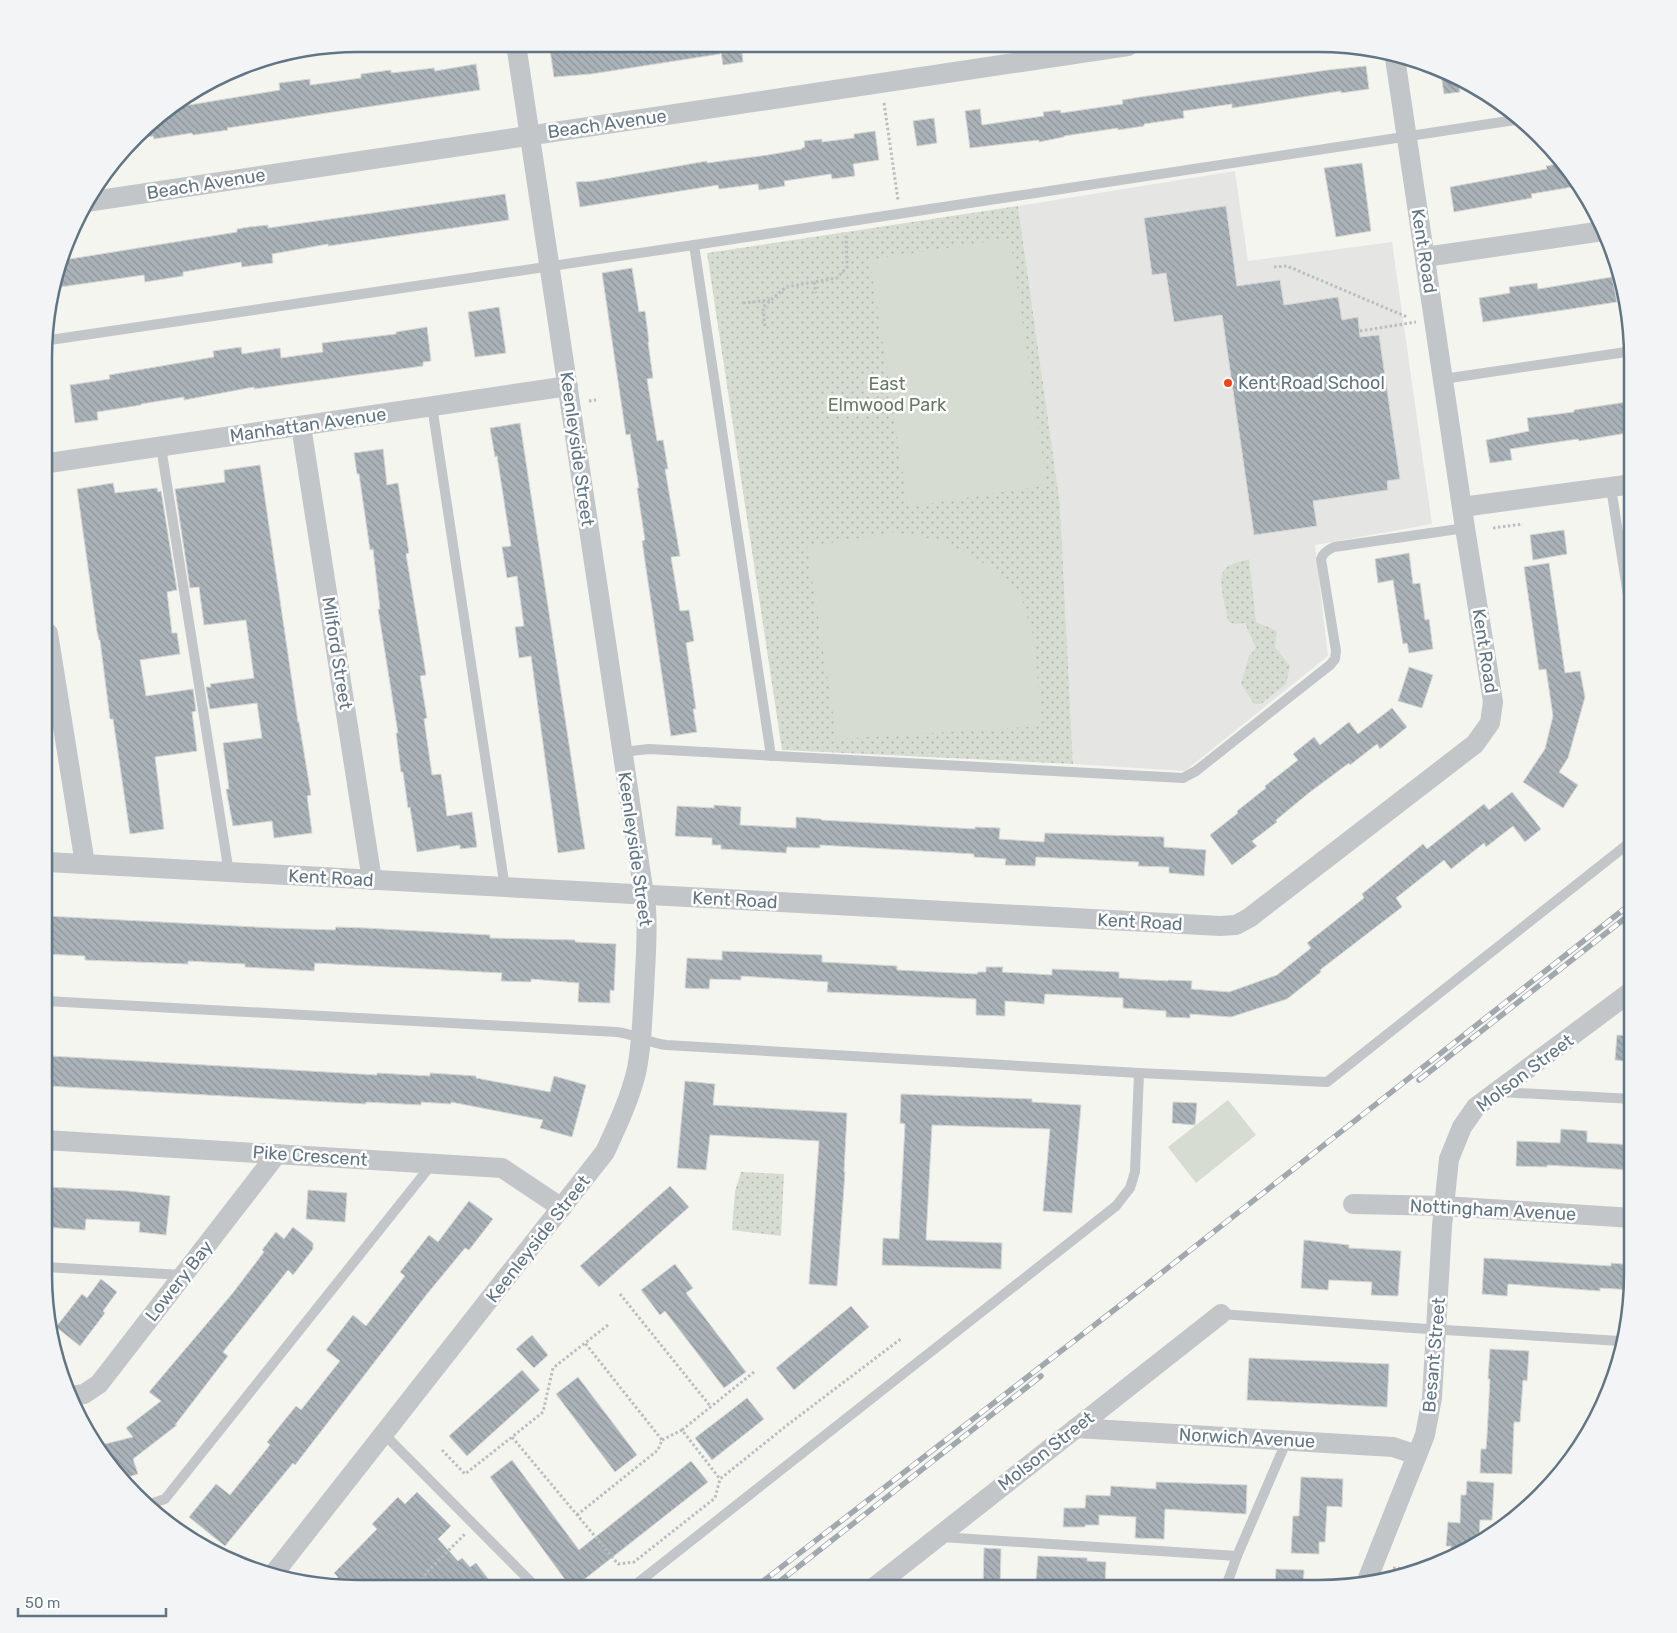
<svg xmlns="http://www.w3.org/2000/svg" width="1677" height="1633" font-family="Rubik,sans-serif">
  <defs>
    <pattern id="park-dots" width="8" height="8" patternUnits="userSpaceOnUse" patternTransform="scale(1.25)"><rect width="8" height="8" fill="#d6dcd1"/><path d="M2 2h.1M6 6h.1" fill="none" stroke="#b1b7af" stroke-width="1.8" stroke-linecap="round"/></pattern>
    <pattern id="building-back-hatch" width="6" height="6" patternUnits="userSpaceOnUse" patternTransform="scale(1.25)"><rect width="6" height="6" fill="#aab3b8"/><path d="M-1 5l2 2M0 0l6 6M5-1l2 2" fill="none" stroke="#8e969b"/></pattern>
  </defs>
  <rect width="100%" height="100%" fill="#f5f5f0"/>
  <polygon fill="#e5e6e4" points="1235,171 1248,261 1392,242 1432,524 1315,545 1328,656 1185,771 1073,764 1060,504 1018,206"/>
  <g fill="url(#park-dots)">
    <polygon points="1018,206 1060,504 1073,764 782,750 707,253"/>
    <path d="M1249 559 1256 622 1277 631 1275 647 1290 666 1286 684 1261 704H1254L1241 684 1249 656 1256 648 1245 623 1234 624 1228 621C1226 608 1217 580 1224 570 1229 563 1241 562 1249 559Z"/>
    <polygon points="741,1172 784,1174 781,1236 732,1230 735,1191"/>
  </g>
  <g fill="#d6dcd1">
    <polygon points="1010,238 1047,485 908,507 870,260"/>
    <polygon points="893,532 944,541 990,567 1020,593 1034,638 1042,726 837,739 807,547"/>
    <polygon points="1228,1100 1256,1135 1196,1183 1168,1147"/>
  </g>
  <g fill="url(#building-back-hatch)" stroke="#d6d6d3">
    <polygon points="588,44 719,45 720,54 591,74 554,77 550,50"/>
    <polygon points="720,45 741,45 743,62 723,65"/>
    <polygon points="476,64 480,90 227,128 228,130 193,135 192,133 154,139 153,136 137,138 151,121 177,107 280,90 279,83 310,79 310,85 361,78 361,74 391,70 391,73 434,68 435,71"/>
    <polygon points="1366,66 1369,89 1341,93 1341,91 1232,108 1232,104 1183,111 1184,118 1144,124 1144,126 1118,130 1118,128 1064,136 1064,137 1039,142 1039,140 970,148 965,111 980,109 982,125 1044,116 1043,112 1060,110 1061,113 1123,104 1122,100 1140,97 1328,70"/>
    <polygon points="1441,74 1458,80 1460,92 1444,94"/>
    <polygon points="934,118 937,143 917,146 913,121"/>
    <polygon points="875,131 879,160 853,164 855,176 832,179 831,174 784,181 785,186 759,190 758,184 719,189 718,185 580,207 576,182 593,181 707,161 707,163 768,155 802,149 802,148 805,147 804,141 822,139 822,142 854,138 854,134"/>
    <polygon points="1362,163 1371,231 1336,237 1324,168"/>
    <polygon points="1564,163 1570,170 1572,187 1531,194 1532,198 1454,212 1450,187 1547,169 1546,166"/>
    <polygon points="505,194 509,220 376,239 328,246 328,244 272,254 273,263 242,267 241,262 183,272 183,276 145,282 144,275 53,288 64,260 237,232 237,229 249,227 268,225 268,228"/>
    <polygon points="1226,206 1237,286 1280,280 1284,305 1338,297 1342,320 1358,317 1360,337 1379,335 1400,479 1387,481 1388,490 1313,501 1317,526 1254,535 1222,315 1174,322 1166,273 1152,275 1144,218"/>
    <polygon points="632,268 639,312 645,311 649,342 648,342 653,378 647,379 657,441 663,440 668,469 665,469 680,556 671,557 680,611 689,610 694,641 686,643 696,709 693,709 697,732 671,736 647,575 642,541 645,540 637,488 639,488 630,434 626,435 602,273"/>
    <polygon points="1612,277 1617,302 1483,322 1479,298 1510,293 1509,287 1537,283 1538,289"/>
    <polygon points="499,307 506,353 475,357 468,312"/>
    <polygon points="427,327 431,361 423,362 423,366 254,389 254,387 184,400 184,397 141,404 141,405 97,412 98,420 75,423 70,385 110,379 109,375 214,357 213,351 241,347 242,354 280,348 281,358 323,352 322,343 396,334 396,332"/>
    <polygon points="1633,401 1633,432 1579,441 1578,439 1510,449 1512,460 1490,463 1486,440 1529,431 1527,418 1574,412 1574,410"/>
    <polygon points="520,423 585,849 558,853 531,656 519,658 515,627 524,626 517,576 507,578 502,547 511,546 497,456 495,457 490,428"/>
    <polygon points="383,449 387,485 398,483 409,553 406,554 426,675 420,676 427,718 424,719 432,775 441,774 447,816 472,812 477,847 460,849 460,845 417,852 410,807 408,808 403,772 401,772 396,733 398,733 378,609 380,609 373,549 370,550 359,474 357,474 354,453"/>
    <polygon points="260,465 298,722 299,722 311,795 307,796 312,833 274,838 272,821 233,826 226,789 229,789 223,743 262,738 257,703 210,709 206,687 211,687 210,684 254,678 246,620 204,625 199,587 190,588 175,489 225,482 224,470"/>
    <polygon points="113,483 115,493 157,488 158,492 161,491 177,590 167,592 172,633 177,633 180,654 140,660 146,696 193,689 196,711 192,712 197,751 155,757 164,829 130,834 113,719 110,719 100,640 99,640 97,631 77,489"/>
    <polygon points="1564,530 1567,554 1533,560 1530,535"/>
    <polygon points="1409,553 1413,584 1420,583 1425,620 1429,619 1433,649 1409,653 1407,643 1403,644 1393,580 1378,583 1375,559"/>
    <polygon points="1549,563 1565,673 1580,671 1585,697 1568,758 1559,772 1578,785 1563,808 1523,782 1545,749 1553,716 1546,669 1539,670 1524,567"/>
    <polygon points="1409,667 1433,675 1422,708 1398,701"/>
    <polygon points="1392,708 1407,727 1380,749 1377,744 1350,765 1349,763 1310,792 1276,820 1277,822 1252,841 1257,846 1232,865 1210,835 1238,813 1237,811 1266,788 1265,786 1298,760 1293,754 1314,737 1320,745 1349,722 1358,734"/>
    <polygon points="1512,792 1541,829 1525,842 1513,826 1486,847 1484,843 1451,869 1444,860 1396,898 1402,907 1320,970 1321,972 1287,999 1231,1017 1190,1014 1190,1018 1166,1017 1166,1011 1123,1008 1123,998 1045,994 1044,1004 1005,1001 1005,1016 976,1015 976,999 827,992 828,982 741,976 741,980 710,979 709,989 685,988 687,958 722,960 722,951 822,955 822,962 897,966 897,970 977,974 978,972 986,972 986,967 1003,967 1002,972 1052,975 1052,969 1119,972 1119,978 1168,981 1168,980 1192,981 1191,989 1229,992 1277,975 1311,948 1307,943 1364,898 1362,894 1423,844 1427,849 1484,804 1489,810"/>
    <polygon points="714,805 741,807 740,825 796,828 796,817 821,819 821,820 975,829 975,827 1000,828 999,839 1044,842 1045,833 1164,837 1164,847 1206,850 1204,876 1169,873 1169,867 1138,866 1139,862 1036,857 1035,866 1005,865 1006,859 974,857 974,854 820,845 820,848 787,847 786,853 721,849 721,845 712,845 712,838 675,836 677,806 714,808"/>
    <polygon points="46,916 274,928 335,930 336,927 365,928 490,935 490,938 575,940 575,942 616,944 614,991 610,990 610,1003 578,1002 579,983 531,979 531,982 501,981 502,973 315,963 314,971 245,967 245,964 188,961 188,964 85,960 85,956 46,954"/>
    <polygon points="1617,1035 1633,1036 1633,1062 1615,1060"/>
    <polygon points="51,1056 377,1075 377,1073 430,1076 430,1073 476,1076 476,1078 550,1092 554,1076 586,1085 572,1137 540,1128 543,1120 451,1102 451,1104 421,1102 421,1105 366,1102 366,1104 49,1086"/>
    <polygon points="685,1081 715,1084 713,1105 847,1113 844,1172 845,1172 837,1286 809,1284 819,1141 710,1135 706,1170 677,1168"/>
    <polygon points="901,1094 1032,1099 1032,1102 1081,1105 1072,1213 1043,1211 1050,1129 932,1125 926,1240 1002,1243 1001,1269 882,1265 883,1238 899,1239 905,1124 900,1123"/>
    <polygon points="1173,1102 1197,1103 1195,1125 1172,1123"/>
    <polygon points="1561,1129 1587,1131 1587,1142 1633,1145 1633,1170 1547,1165 1547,1167 1516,1166 1517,1141 1560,1143"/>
    <polygon points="670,1186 689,1207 599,1287 580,1266"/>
    <polygon points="47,1187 128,1191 170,1196 166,1235 139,1232 140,1222 86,1219 85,1230 45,1227"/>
    <polygon points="308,1190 347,1193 345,1222 306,1219"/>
    <polygon points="469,1201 493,1219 469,1250 465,1248 427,1294 295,1465 293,1463 225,1546 189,1517 216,1484 230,1495 270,1445 267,1442 296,1406 301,1410 340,1361 326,1350 353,1315 366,1326 405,1276 400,1272 429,1235 438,1242"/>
    <polygon points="293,1227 313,1243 313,1249 293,1275 288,1270 223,1352 228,1356 175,1425 177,1425 133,1459 138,1474 121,1479 109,1466 102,1454 107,1453 105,1444 133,1437 126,1428 161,1401 149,1392 232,1294 264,1252 262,1250 276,1232 284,1239"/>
    <polygon points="1304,1240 1349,1245 1349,1248 1401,1251 1398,1296 1371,1295 1372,1282 1329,1280 1328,1290 1301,1288"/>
    <polygon points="1484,1258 1611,1266 1611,1263 1633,1265 1633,1290 1600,1288 1600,1291 1508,1284 1507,1296 1482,1294"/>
    <polygon points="675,1264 693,1288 686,1293 746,1372 724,1388 665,1311 660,1315 641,1290"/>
    <polygon points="101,1279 117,1292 103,1311 105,1313 80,1346 56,1327 82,1294 87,1298"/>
    <polygon points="851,1306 869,1327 794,1390 776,1368"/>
    <polygon points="532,1335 548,1355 534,1368 516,1349"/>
    <polygon points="1490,1349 1529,1351 1527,1381 1523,1380 1520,1422 1514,1422 1512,1474 1480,1473 1481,1449 1486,1449 1487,1436 1490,1379 1488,1379"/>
    <polygon points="1249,1358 1389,1364 1387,1407 1247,1400"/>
    <polygon points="522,1370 540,1390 467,1456 449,1436"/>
    <polygon points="578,1377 637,1455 615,1472 556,1394"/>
    <polygon points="747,1398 764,1419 712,1460 695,1438"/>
    <polygon points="512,1460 579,1550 691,1461 708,1482 572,1589 490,1477"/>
    <polygon points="1301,1477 1343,1479 1342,1507 1327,1506 1325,1542 1319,1542 1319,1554 1291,1553 1293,1516 1299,1516"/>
    <polygon points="1467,1481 1494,1483 1492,1520 1480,1520 1479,1541 1451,1556 1451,1546 1446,1546 1448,1522 1460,1523 1461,1495 1466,1495"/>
    <polygon points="1156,1482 1247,1485 1246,1514 1165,1509 1164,1539 1135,1538 1136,1517 1099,1515 1099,1525 1085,1525 1085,1527 1063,1527 1064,1508 1085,1508 1086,1495 1110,1496 1111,1486 1156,1489"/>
    <polygon points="417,1492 451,1526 438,1539 458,1561 462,1558 470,1567 476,1563 496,1589 338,1589 329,1586 338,1577 334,1573 377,1529 372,1524 398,1497 405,1504"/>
    <polygon points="984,1548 1001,1549 1000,1589 983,1589"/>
    <polygon points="1038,1556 1087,1558 1087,1561 1106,1562 1105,1583 1036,1580"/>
    <polygon points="1276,1569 1304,1570 1303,1589 1275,1589"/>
  </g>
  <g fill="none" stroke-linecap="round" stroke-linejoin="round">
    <g stroke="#bbbec0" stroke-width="3" stroke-dasharray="2.5 2.5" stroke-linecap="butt">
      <polyline points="884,103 898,200"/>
      <polyline points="1274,267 1287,266 1407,317"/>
      <polyline points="814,282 816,293"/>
      <polyline points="743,303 770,300"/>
      <polyline points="765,326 763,307 786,287 837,278 847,267 846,235"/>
      <polyline points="1360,331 1416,322"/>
      <polyline points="589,401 596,400"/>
      <polyline points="1493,528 1523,524"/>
      <polyline points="620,1294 711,1407"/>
      <polyline points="608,1325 553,1368 543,1412 512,1437 618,1564 634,1562 715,1498 720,1479 786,1426 902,1338"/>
      <polyline points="682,1430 754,1372"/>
      <polyline points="662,1440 682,1430 720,1479"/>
      <polyline points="442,1450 465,1474 512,1437"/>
      <polyline points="577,1515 658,1450 662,1440 585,1343"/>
      <polyline points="1393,1568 1425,1570"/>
      <polyline points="418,1589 426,1573 465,1534"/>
    </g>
    <g stroke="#c2c6c9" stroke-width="10">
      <polyline points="694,245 771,756"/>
      <polyline points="50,340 694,245 1515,120"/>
      <polyline points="1443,379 1633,351"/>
      <polyline points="432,406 505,888"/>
      <polyline points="161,447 229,873"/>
      <polyline points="1611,488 1633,627"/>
      <path d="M622 752 649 749 1183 778 1196 771 1330 665 1335 659 1336 651 1321 559C1323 553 1327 550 1334 547L1465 528"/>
      <path d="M46 1001 617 1032C634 1034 649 1043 666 1045L1139 1073 1327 1082 1633 840"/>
      <polyline points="1499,1092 1633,1099"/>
      <polyline points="45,1267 183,1275"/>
      <polyline points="1221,1314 1413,1328 1620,1341"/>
      <polyline points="384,1434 538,1589"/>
      <polyline points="147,1505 165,1499 432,1164"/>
      <polyline points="941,1537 1237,1556"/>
      <polyline points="630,1589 1116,1206 1130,1188 1135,1172 1139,1073"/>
      <polyline points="1225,1589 1237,1556 1287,1440"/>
    </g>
    <g stroke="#c2c6c9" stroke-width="20">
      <polyline points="86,202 1128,46"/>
      <polyline points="1425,257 1603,231"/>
      <polyline points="301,426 372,880"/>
      <polyline points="49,463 568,386"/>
      <polyline points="1462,507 1633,484"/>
      <polyline points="48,633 85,864"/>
      <polyline points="47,862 1220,926 1236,925 1249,918 1475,744 1490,723 1493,702 1465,528 1395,58"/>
      <polyline points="45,1140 502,1168 562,1208"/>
      <polyline points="1353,1204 1444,1206 1633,1218"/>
      <polyline points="71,1396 84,1394 99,1384 277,1154"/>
      <polyline points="1076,1428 1393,1447 1417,1455"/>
      <path d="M275 1572 605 1152C617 1126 629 1101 636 1073 642 1047 642 1020 644 993 645 965 648 936 646 908L516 44"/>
      <polyline points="1366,1583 1425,1435 1432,1398 1442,1226 1449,1159 1462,1127 1476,1107 1633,990"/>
      <polyline points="872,1589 1221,1314"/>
    </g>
    <defs>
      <g id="rail">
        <polyline points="1419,1080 1633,912"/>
        <polyline points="753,1589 1127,1300 1633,902"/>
        <polyline points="770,1589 1041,1376"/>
      </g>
    </defs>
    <use href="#rail" stroke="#a2a9ae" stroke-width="5.5"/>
    <use href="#rail" stroke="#fff" stroke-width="4" stroke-dasharray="11" stroke-linecap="butt"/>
  </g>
  <circle fill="#ed4719" stroke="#fff" stroke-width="2" cx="1228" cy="383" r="5"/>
  <g text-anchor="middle" stroke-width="5" stroke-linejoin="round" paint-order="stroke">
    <g font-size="18" fill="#627584" stroke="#fff">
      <text transform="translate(607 124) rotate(-8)" y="6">Beach Avenue</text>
      <text transform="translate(206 184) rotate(-9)" y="6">Beach Avenue</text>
      <text transform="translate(1424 251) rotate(81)" y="6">Kent Road</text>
      <text transform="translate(308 425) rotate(-8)" y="6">Manhattan Avenue</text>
      <text transform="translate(577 449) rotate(82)" y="6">Keenleyside Street</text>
      <text transform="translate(1485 651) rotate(81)" y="6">Kent Road</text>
      <text transform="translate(337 653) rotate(81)" y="6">Milford Street</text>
      <text transform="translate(635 849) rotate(82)" y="6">Keenleyside Street</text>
      <text transform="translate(331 878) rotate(3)" y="6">Kent Road</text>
      <text transform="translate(735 900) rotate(3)" y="6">Kent Road</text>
      <text transform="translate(1140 922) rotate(3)" y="6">Kent Road</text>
      <text transform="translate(1525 1073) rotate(-37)" y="6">Molson Street</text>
      <text transform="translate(310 1156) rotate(4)" y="6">Pike Crescent</text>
      <text transform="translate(1493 1210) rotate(3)" y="6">Nottingham Avenue</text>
      <text transform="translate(538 1239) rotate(-52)" y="6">Keenleyside Street</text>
      <text transform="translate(179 1281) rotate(-52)" y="6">Lowery Bay</text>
      <text transform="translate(1434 1355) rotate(-85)" y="6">Besant Street</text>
      <text transform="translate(1247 1438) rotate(3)" y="6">Norwich Avenue</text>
      <text transform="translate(1046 1451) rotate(-38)" y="6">Molson Street</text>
    </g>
    <g font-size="18" fill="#627584" stroke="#fff" text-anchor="start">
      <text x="1238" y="389">Kent Road School</text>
    </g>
    <g font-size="18" fill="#677a61" stroke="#fff">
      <text x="887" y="390">East<tspan x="887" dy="21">Elmwood Park</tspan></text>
    </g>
  </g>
  <path d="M0 0H1677V1633H0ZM358 52H1318A306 306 0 0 1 1624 358V1274A306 306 0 0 1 1318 1580H358A306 306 0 0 1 52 1274V358A306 306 0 0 1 358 52Z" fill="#f2f4f5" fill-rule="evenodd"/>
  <path fill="none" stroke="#627584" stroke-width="2.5" d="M358 52H1318A306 306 0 0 1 1624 358V1274A306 306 0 0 1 1318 1580H358A306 306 0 0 1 52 1274V358A306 306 0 0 1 358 52Z"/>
  <path d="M18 1608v8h148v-8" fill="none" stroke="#627584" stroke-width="2.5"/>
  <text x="25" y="1608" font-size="15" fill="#627584" stroke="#ffffff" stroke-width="4" paint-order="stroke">50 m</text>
</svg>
